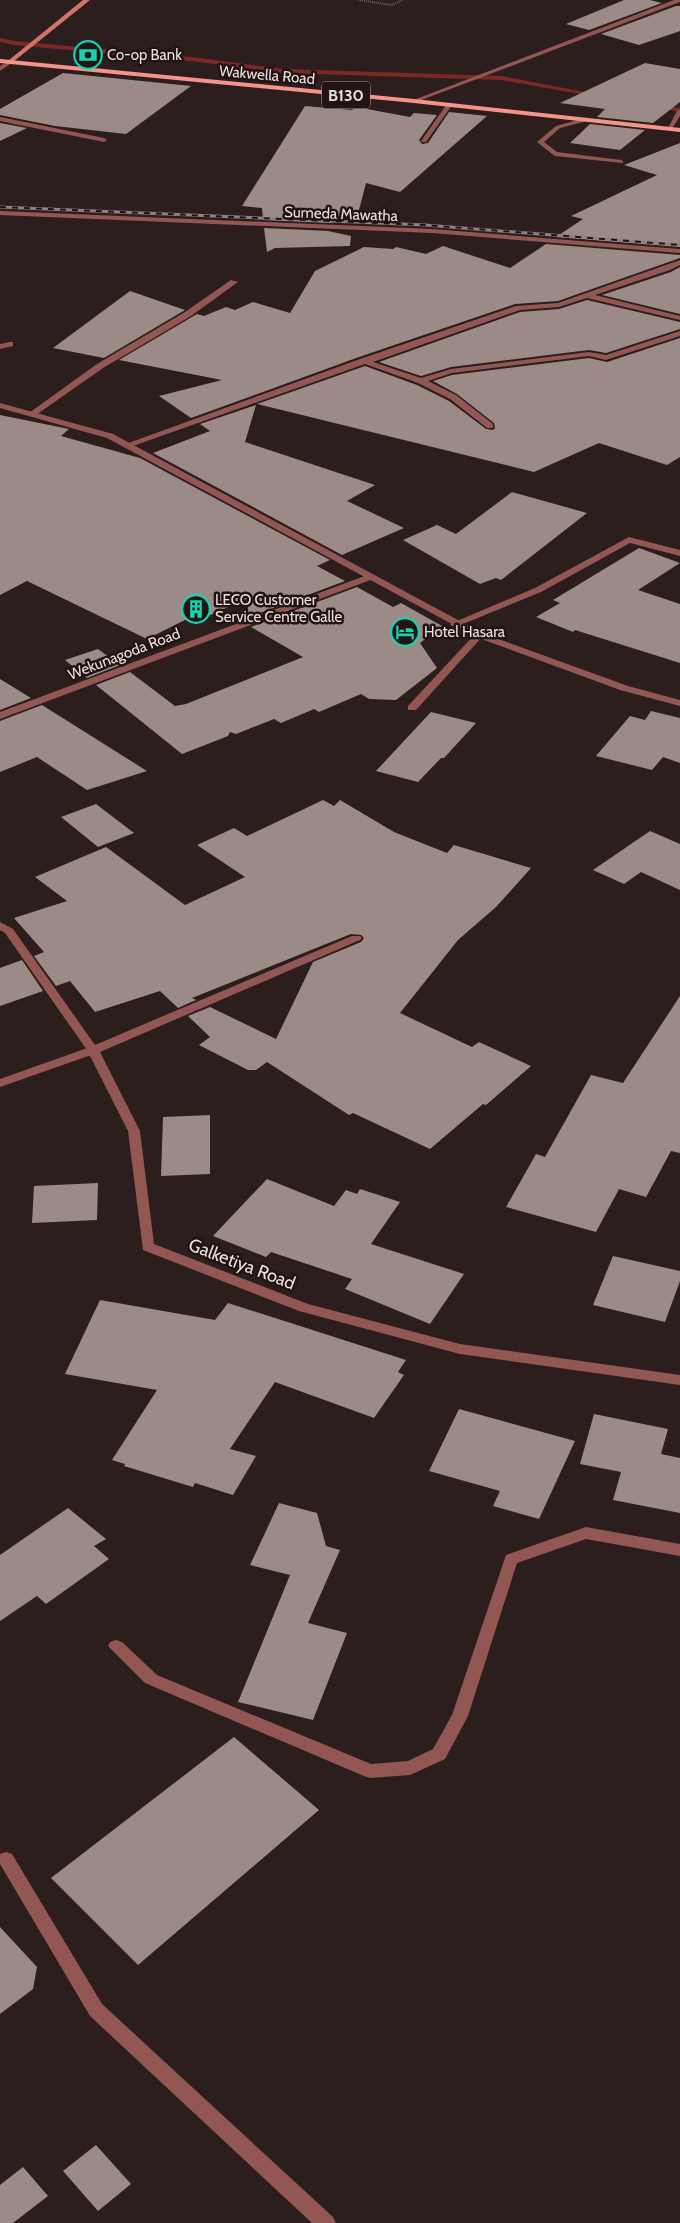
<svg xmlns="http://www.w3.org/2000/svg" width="680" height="2223" font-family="Cabin,sans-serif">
  <rect width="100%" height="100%" fill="#2c1e1c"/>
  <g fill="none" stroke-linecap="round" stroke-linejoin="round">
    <g fill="#7a2926" fill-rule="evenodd">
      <polygon points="0,38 14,41 200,58 283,69 501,76 600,95 597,97 501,80 283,73 200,62 14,45 0,42"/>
      <polygon points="657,104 680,108 680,112 655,107 655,105"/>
    </g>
  </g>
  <g fill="#9c8a87">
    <polygon points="624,0 650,0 662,3 589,30 566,24"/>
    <polygon points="676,6 680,6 680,31 639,45 601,34"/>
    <polygon points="645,63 680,69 680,102 653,123 597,117 605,109 560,103"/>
    <polygon points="63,73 191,86 126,134 55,126 0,115 0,109"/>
    <polygon points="305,106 352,110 356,107 410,117 414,113 437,115 419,140 422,144 428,143 449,112 487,116 400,192 366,183 359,210 331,223 263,220 262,208 242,206"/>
    <polygon points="0,123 27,128 0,141"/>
    <polygon points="590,124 645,130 620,150 570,143"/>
    <polygon points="680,143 680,247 556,237 583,219 571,216 657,175 624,165"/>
    <polygon points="264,228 328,231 351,236 350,246 275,248 267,252"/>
    <polygon points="546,244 680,255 680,258 558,301 515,304 359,357 191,418 159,396 222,380 119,360 197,314 204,316 226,307 235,310 253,302 290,313 315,271 364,247 393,249 396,247 426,254 443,246 510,268"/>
    <polygon points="680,267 680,314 602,295 671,272"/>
    <polygon points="130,291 185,310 104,358 53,348"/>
    <polygon points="587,300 680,322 680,329 606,353 589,350 451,367 421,376 379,362 520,312 559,309"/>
    <polygon points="680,338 680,457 667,465 599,443 534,472 257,404 365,366 417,385 449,401 486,429 493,430 495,428 494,423 457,394 433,381 452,375 589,358 607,362"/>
    <polygon points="256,405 245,442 375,485 347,501 404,528 342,555 153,453 210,431 200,424"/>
    <polygon points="0,415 69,429 61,436 140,458 330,560 317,566 345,581 247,618 249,598 194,622 187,619 147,639 27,581 0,595"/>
    <polygon points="512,492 587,513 501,580 496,578 480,584 403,540 437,525 456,534"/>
    <polygon points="639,548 680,563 638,590 680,604 680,663 575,630 573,632 536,617 560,603 553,600"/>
    <polygon points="357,587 393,607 401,603 442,626 420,643 437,668 396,700 369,699 361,694 319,712 314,709 281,723 274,719 236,734 230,732 228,736 182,754 96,685 130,672 175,706 186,704 303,657 251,627"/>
    <polygon points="98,649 120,665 87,678 65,660"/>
    <polygon points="0,679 31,698 0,710"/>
    <polygon points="42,705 147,771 87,790 37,757 0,772 0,721"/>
    <polygon points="651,711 680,718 680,763 663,757 652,770 596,756 630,716 645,720"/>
    <polygon points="431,712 476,723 444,758 441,758 418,782 376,771"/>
    <polygon points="323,800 334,806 340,800 394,832 447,853 454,845 531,868 496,907 458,940 400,1013 472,1047 479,1042 531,1066 486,1105 483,1104 430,1149 353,1113 349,1115 267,1062 256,1070 248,1070 199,1045 210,1037 188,1016 210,1007 276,1039 313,962 361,942 364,938 361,935 351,934 321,946 192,998 196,1000 178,1008 160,991 95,1012 70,981 56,986 34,956 44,952 14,918 67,901 35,877 106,847 185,905 245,877 197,845 234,828 247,836"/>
    <polygon points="96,804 134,833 98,847 61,817"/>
    <polygon points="650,831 680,844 680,890 641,872 624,884 593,870"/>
    <polygon points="22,960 43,991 0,1006 0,968"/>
    <polygon points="680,996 680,1153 671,1151 646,1197 619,1189 596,1232 506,1207 536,1154 545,1157 591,1075 623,1083"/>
    <polygon points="210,1115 210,1174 161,1176 163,1117"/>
    <polygon points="267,1179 334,1206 346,1190 357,1194 360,1189 400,1202 371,1244 464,1274 430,1324 345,1289 352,1279 271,1252 266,1257 213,1236"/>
    <polygon points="98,1183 97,1220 32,1223 34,1186"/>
    <polygon points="613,1256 680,1271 680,1281 665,1322 593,1305"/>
    <polygon points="100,1300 215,1320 228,1303 406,1360 398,1372 404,1375 374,1418 275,1382 230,1449 256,1456 233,1495 195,1483 193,1487 124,1466 125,1464 112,1460 157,1390 65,1374"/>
    <polygon points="459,1409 575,1441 539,1519 493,1506 500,1491 429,1471"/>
    <polygon points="594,1414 668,1429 661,1454 680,1458 680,1513 613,1500 621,1472 580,1464"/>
    <polygon points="279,1503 317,1513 326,1546 340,1550 308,1623 347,1633 313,1720 238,1702 290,1575 250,1565"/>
    <polygon points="68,1508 106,1539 94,1546 109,1559 46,1604 37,1596 0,1621 0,1555"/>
    <polygon points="234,1737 319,1810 138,1965 51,1878"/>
    <polygon points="0,1927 37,1967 33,1989 0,2014"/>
    <polygon points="96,2145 131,2184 98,2211 63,2171"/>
    <polygon points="23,2167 48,2196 13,2223 0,2223 0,2185"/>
  </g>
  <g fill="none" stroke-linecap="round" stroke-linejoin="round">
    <polyline stroke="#6d605f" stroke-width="2" stroke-dasharray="1 1" stroke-linecap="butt" points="358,0 392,5 403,0"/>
    <g fill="#925752" fill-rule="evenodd">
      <polygon points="629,537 680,550 680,556 630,543 541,592 458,626 452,626 450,624 535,588"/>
      <polygon points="479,632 482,633 482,637 416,710 408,710 408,706 476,633"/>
      <polygon points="93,1046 97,1047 99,1050 97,1053 0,1087 0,1079"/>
    </g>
    <g fill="#925752" fill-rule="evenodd">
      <polygon points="674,0 680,0 680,2 416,102 411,101"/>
      <polygon points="447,104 452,105 426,142 422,142 421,141"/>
      <polygon points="680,109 680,116 672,129 667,130 677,111"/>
      <polygon points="0,117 104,138 107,140 104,142 0,121"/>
      <polygon points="585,118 588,120 587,121 560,128 544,142 557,152 621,160 623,161 623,163 555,156 537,142 556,126"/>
      <polygon points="0,211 432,229 680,249 680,253 432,233 0,215"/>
      <polygon points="680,260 680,265 670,270 595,295 680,316 680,320 587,298 559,307 520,310 373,362 421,378 451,369 589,352 606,355 680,331 680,336 606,360 589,356 452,373 428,381 456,395 493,424 493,428 487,428 450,399 418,383 365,364 130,447 123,445 360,359 516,306 558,303"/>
      <polygon points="231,280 238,282 191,316 103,368 36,415 29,413 97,364 185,312"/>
      <polygon points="10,342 13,342 13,346 0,349 0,344"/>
      <polygon points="370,574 375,577 373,579 0,719 0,712"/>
      <polygon points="0,922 13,929 95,1045 352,936 360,936 362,938 360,940 100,1052 140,1131 154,1244 308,1304 460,1344 680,1375 680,1385 460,1354 299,1311 143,1250 128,1131 87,1050 5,933 0,930"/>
      <polygon points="586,1527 680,1544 680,1556 586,1539 517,1563 468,1716 445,1759 410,1775 370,1778 364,1776 145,1683 108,1646 110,1642 116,1640 122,1642 157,1675 371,1764 408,1761 433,1749 452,1715 506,1555"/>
      <polygon points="6,1852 12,1854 102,2004 333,2217 336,2223 312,2223 90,2016 0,1864 0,1854"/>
    </g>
    <g fill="#925752" fill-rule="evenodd">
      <polygon points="11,59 13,62 0,71 0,66"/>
      <polygon points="0,403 113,434 482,633 628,686 680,700 680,706 620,690 476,637 107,438 0,408"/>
    </g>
    <polygon fill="#d1746c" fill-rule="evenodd" points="83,0 90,0 13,62 9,62 9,60"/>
    <polygon fill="#f4948b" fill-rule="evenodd" points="0,59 414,99 680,128 680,132 414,103 0,63"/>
    <defs>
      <polyline id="rail" points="0,207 425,225 680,245"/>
    </defs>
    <use href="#rail" stroke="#8e8280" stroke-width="3"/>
    <use href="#rail" stroke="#221413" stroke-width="2" stroke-dasharray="6" stroke-linecap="butt"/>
  </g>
  <defs>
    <symbol id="bank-ring" viewBox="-11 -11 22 22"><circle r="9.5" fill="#221413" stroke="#14d5b3" stroke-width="1.5"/><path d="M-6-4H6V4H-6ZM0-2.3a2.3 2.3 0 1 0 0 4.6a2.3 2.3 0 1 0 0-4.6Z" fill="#14d5b3"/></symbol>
    <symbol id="building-ring" viewBox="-11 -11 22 22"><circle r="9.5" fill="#221413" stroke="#14d5b3" stroke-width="1.5"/><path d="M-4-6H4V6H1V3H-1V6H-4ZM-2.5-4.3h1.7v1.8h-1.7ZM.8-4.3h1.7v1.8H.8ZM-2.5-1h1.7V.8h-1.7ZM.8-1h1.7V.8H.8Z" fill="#14d5b3"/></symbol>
    <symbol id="hotel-ring" viewBox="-11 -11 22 22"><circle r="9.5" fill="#221413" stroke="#14d5b3" stroke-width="1.5"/><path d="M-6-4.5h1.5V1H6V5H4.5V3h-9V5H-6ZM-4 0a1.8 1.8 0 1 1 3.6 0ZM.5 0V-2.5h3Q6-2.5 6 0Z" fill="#14d5b3"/></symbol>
  </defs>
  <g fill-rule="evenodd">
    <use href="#bank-ring" x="72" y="39" width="32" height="32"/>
    <use href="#building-ring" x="180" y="593" width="32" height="32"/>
    <use href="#hotel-ring" x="389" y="616" width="32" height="32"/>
  </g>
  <g text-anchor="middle" stroke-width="5" stroke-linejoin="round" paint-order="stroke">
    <g font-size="15" fill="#eadfde" stroke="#221413" text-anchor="start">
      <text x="107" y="60">Co-op Bank</text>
      <text x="215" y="605">LECO Customer<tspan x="215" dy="17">Service Centre Galle</tspan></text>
      <text x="424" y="637">Hotel Hasara</text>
    </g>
    <g font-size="15" fill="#eadfde" stroke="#221413">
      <text transform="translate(267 75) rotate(5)" y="5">Wakwella Road</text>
      <text transform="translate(341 214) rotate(2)" y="5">Sumeda Mawatha</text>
      <text transform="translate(124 654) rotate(-21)" y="5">Wekunagoda Road</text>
    </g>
    <rect fill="#221413" stroke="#aea2a1" stroke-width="1" x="322" y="81.5" width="48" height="27" rx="4"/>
    <g font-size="16" font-weight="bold" fill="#eadfde">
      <text x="346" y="101">B130</text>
    </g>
    <g font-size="18" fill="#eadfde" stroke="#221413">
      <text transform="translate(242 1264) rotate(21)" y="6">Galketiya Road</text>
    </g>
  </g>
</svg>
